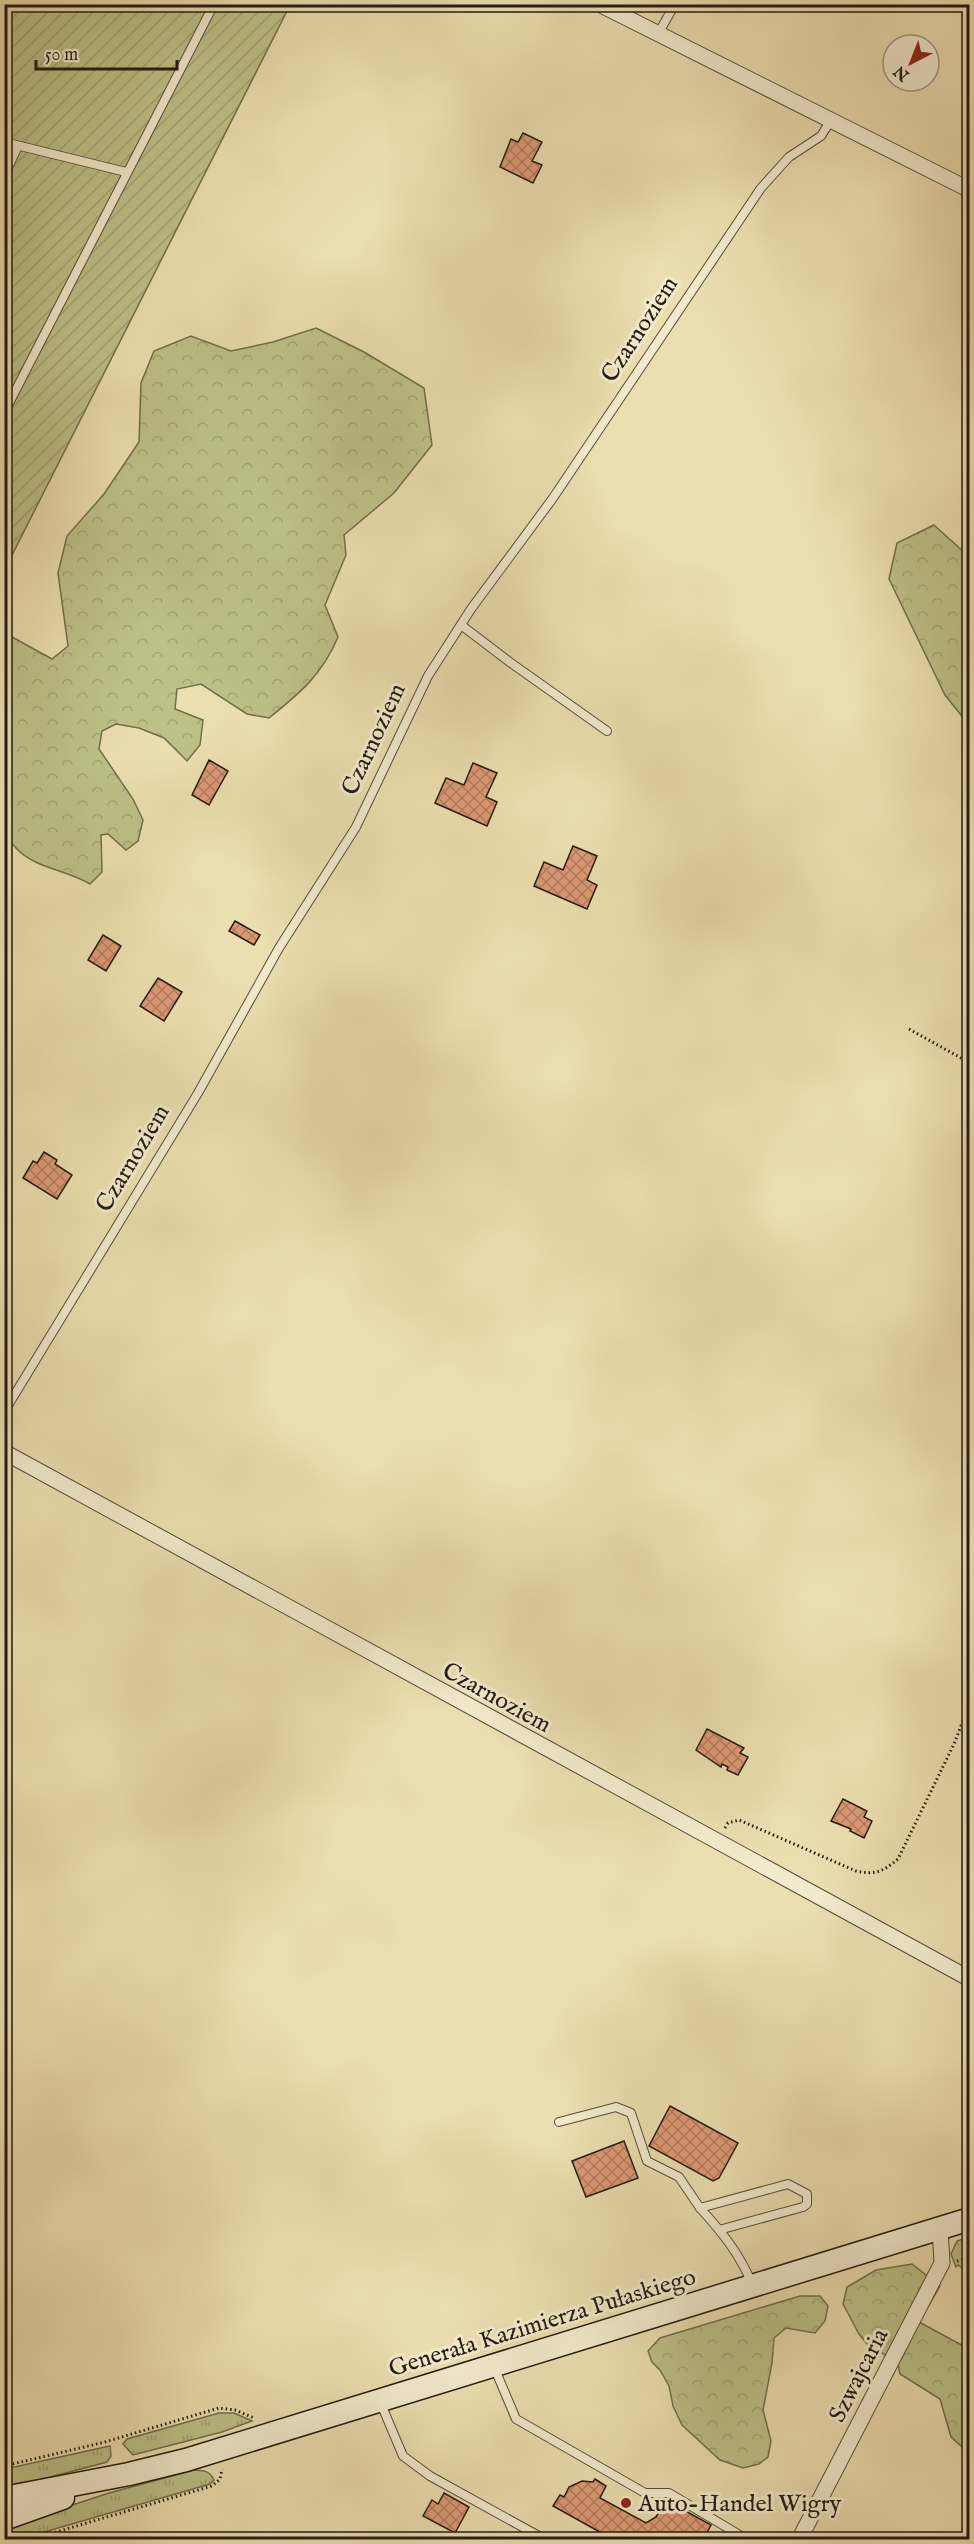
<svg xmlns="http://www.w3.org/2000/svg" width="974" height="2544" font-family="'IM FELL English',serif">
  <defs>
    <pattern id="grass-tufts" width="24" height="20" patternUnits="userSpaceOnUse" patternTransform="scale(1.5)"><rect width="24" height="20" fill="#bdc087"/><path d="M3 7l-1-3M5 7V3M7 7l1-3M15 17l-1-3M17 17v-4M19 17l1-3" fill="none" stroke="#a2a474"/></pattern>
    <pattern id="forest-crowns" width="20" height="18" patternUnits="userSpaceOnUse" patternTransform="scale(1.5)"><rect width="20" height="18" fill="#bdc087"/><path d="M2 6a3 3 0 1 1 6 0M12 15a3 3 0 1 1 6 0" fill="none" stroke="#a2a474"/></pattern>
    <pattern id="garden-furrows" width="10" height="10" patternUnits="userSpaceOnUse" patternTransform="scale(1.5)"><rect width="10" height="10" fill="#bdc087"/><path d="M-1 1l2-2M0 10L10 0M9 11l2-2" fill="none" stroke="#a2a474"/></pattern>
    <pattern id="building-cross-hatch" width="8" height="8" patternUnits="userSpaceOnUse" patternTransform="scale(1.5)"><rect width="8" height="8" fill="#dd9976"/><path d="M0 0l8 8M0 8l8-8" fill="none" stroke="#b37c5f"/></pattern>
  </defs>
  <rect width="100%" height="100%" fill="#ebdeb0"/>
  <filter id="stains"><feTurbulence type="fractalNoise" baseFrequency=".00333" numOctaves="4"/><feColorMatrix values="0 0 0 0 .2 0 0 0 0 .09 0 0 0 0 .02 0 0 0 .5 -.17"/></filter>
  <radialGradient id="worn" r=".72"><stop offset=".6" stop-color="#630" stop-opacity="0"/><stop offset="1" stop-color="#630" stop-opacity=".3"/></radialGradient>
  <g fill="url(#grass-tufts)" stroke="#706e4c" stroke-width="1.5">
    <polygon points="969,2237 970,2237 969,2272 958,2265 956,2267 951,2254 957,2241"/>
    <polygon points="219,2413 234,2413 252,2421 222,2432 133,2455 123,2444 127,2439"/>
    <polygon points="110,2446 111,2456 107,2462 5,2489 5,2469"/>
    <path d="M194 2470C203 2470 210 2471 214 2480L210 2484 20 2539 5 2540V2527L109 2493Z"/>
  </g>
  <g fill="url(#forest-crowns)" stroke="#706e4c" stroke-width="1.5">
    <path d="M316 328 364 352 424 388 432 445 394 493 344 535 346 555 325 605 338 637C322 675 300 693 269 718L247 714 201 684 177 689 175 709 203 720 200 745 187 761 164 738 139 728 116 724 102 731 99 749 133 799 143 820 138 841 126 850 108 834 101 835 102 872 90 884C67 870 34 868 16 848 11 843 8 837 5 831V633L52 659 68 646 58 573 67 536 104 494 139 442 141 383 154 351 191 336 231 351 273 342Z"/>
    <polygon points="934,525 966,554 969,550 969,725 945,695 889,579 897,543"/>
    <polygon points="912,2264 940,2286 919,2322 969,2349 969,2453 951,2437 940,2399 900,2374 898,2364 882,2353 872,2350 859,2334 843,2304 847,2287 876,2270"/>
    <polygon points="800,2296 820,2296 828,2306 825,2321 815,2333 786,2328 774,2338 772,2363 763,2410 771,2441 768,2457 759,2464 743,2468 720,2460 682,2425 673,2406 669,2386 660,2370 652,2362 648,2351 660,2338"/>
  </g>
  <polygon fill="url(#garden-furrows)" stroke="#706e4c" stroke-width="1.5" points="5,5 290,5 5,569"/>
  <g fill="url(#building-cross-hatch)" stroke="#231b11" stroke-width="1.5">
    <polygon points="523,133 542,142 532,161 542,165 533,183 500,167 511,139 518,142"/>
    <polygon points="209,760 228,771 209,805 192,795"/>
    <polygon points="473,763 497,773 486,797 497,802 487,826 435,803 446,778 464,785"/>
    <polygon points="573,846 597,856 587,880 597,885 587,909 534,886 544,862 563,870"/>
    <polygon points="235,921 260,935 254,945 229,931"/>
    <polygon points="103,935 121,946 106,971 88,960"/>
    <polygon points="158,978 182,992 164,1021 140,1006"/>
    <polygon points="44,1152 57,1160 55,1164 72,1175 57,1199 23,1178 33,1161 37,1163"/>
    <polygon points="707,1729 744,1748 740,1753 748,1757 738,1775 727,1770 728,1767 722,1764 721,1767 696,1750"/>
    <polygon points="843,1799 867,1811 864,1817 872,1821 864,1838 850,1831 851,1829 831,1821"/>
    <polygon points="670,2106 738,2143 719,2178 713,2181 649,2146"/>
    <polygon points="624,2141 638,2178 586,2197 572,2161"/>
    <polygon points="595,2479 606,2486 600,2498 646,2523 656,2517 666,2500 711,2525 703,2540 614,2540 553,2506 560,2495 564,2497 569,2487 582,2481 593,2482"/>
    <polygon points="444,2493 469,2507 455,2533 423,2516 432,2500 438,2504"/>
  </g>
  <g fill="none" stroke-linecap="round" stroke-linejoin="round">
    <defs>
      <g id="lane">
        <polyline points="658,34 675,4"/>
        <polyline points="4,142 126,172"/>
        <polyline points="4,176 18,146"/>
        <polyline points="4,413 214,4"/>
        <polyline points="461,625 511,663 607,731"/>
        <polyline points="4,1412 198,1093 279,948 356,827 428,676 471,609 553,498 761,188 789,157 821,136 831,120"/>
        <polyline points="559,2122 616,2107 631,2113 647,2161 679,2177 700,2208"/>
        <path d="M719 2230 803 2207 807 2204V2194L788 2184 700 2208C721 2231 740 2254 752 2284"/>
        <polyline points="494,2367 516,2419 645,2493 669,2493 748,2540"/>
        <polyline points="381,2404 403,2456 430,2476 546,2540"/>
      </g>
      <g id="street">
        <polyline points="599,4 970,190"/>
        <polyline points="4,1452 970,1979"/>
        <polyline points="799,2540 942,2263 940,2228"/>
      </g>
      <g id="secondary">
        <polyline points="4,2498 129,2474 186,2460 970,2219"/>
        <polyline points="4,2519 63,2498"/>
      </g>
    </defs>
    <use href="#lane" stroke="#554c39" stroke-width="10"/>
    <use href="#street" stroke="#554c39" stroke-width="17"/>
    <use href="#secondary" stroke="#231b11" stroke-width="25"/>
    <g stroke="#231b11" stroke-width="3" stroke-dasharray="1.5 3" stroke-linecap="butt">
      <polyline points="909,1029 970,1063"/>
      <path d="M725 1828 728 1823 739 1820 856 1871C876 1875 882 1872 898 1859L954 1744 970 1703"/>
      <polyline points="957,2261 970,2257"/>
      <polyline points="4,2466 105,2442 219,2408 235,2410 254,2418"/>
      <polyline points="29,2540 212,2486 220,2479 222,2469"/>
    </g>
    <use href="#lane" stroke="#f2eacc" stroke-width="8"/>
    <use href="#street" stroke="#f2eacc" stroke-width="15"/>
    <use href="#secondary" stroke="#f2eacc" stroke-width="22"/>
  </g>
  <circle fill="#8f2418" stroke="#f2eacc" stroke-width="2" cx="626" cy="2503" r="6"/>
  <g text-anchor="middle" stroke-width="6" stroke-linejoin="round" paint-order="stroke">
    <g font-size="24" fill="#231b11" stroke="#f2eacc">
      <text transform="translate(639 329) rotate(-57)" y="8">Czarnoziem</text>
      <text transform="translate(373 739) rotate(-65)" y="8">Czarnoziem</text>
      <text transform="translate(132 1158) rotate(-59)" y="8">Czarnoziem</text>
      <text transform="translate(497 1697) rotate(29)" y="8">Czarnoziem</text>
      <text transform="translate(542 2322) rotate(-17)" y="8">Generała Kazimierza Pułaskiego</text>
      <text transform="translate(858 2375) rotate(-63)" y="8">Szwajcaria</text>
    </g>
    <g font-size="24" fill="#231b11" stroke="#f2eacc" text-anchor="start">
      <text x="638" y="2511">Auto-Handel Wigry</text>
    </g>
  </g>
  <rect width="974" height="2544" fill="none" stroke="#ebdeb0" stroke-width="24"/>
  <rect x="6" y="6" width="962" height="2532" fill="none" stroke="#231b11" stroke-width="3"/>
  <rect x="12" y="12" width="950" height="2520" fill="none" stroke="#231b11" stroke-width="1.5"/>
  <g transform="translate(911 63) rotate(222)"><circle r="28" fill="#f2eacc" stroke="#9f9781" stroke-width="1.5"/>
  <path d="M0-4.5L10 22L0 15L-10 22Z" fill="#8f2418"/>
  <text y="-9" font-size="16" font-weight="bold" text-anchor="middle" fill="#231b11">N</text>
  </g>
  <path d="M36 60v9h141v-9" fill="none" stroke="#231b11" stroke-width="3"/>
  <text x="45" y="60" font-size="18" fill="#231b11" stroke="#f2eacc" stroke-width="4.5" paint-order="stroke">50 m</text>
  <rect width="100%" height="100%" filter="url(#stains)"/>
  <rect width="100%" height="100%" fill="url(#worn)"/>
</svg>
